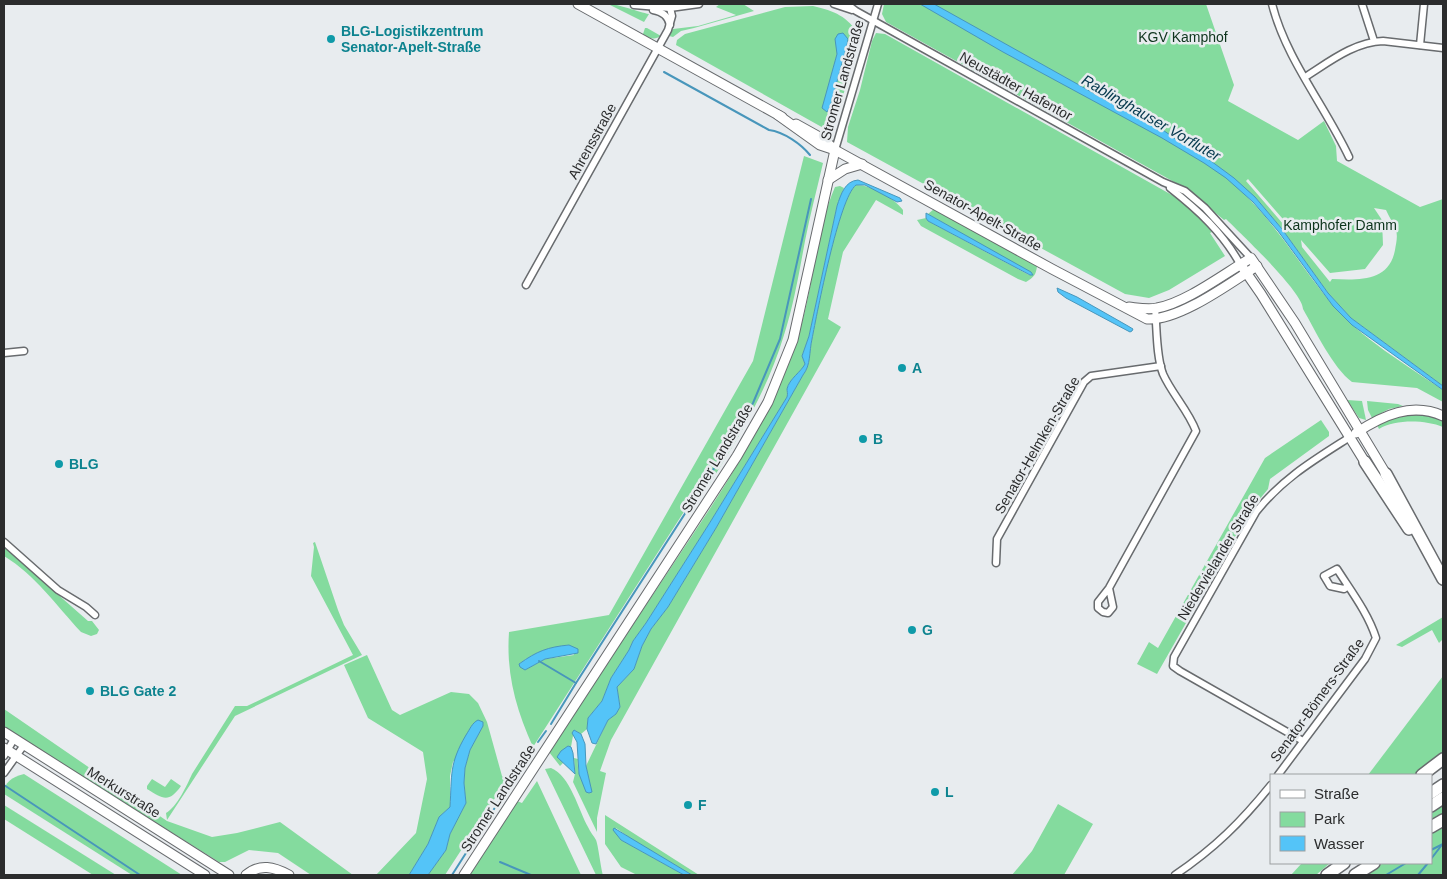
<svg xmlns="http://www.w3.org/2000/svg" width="1447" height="879" font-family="Arial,sans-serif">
  <rect width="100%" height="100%" fill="#e8ecef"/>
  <g fill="#84db9e" fill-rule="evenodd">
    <path d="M608 4C615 3 639 12 649 14L644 22Z"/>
    <polygon points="720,4 743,4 754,11 694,28 681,31 673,37 669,36 673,29 698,26 736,15 716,7"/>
    <path d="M884 4H1206L1234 85 1228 101 1298 140 1324 121 1336 146 1337 161 1420 207 1443 199V386L1351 318 1328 293 1282 229 1255 197 1239 189C1276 223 1300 266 1332 304 1358 336 1409 367 1443 390V402L1417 388 1352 382C1333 368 1315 330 1303 309 1303 292 1240 233 1226 219L1224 220 1185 188 886 22 882 14ZM1248 179 1289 226 1284 225 1246 181ZM1374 208 1386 210C1389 217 1394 224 1396 231 1398 236 1396 244 1395 250 1389 282 1359 280 1332 279L1330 282 1302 247 1301 240 1330 273 1365 269 1383 245 1382 220Z"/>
    <path d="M813 6C835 11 847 16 860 36L835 124 831 129 827 130 676 45 677 40 685 34 785 7ZM847 45 830 107 827 111 823 108 837 54Z"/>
    <path d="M645 28H647L661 36C655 40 649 39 643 34Z"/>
    <polygon points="876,33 885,34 1179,199 1196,214 1212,232 1210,233 1225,256 1169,290 1149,298 1125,294 847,142 848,127 860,90 872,41"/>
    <path d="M804 156 823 163C817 189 810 215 805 241 799 273 794 304 784 335 768 389 739 437 709 485L703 482 533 747C516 709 506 674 509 632L609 615 753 361ZM569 645 574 655 545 659 525 670 519 664C535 652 549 647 569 645Z"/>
    <path d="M856 185C872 185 894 198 903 210V215L876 200 843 252 828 319 841 327 611 740 600 771 606 773 597 818V832L573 782 575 774 574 758 578 759C577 771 580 782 591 790L586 766 608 720 616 714 620 707 617 687 634 669 642 646 651 629 668 607 716 528 803 375C811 365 809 352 812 339 817 313 838 198 856 185Z"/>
    <path d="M840 186 844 188 837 206 809 336 802 356 805 364C801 372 789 379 787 389 787 391 788 394 787 397L709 524 646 623 633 641 629 650 611 678 602 701 588 718 587 729 581 734 574 730 571 747 568 746 557 757 564 762 560 766 549 752C590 691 629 630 670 569 712 506 755 443 785 373 795 349 803 322 808 297 816 261 820 221 835 187Z"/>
    <path d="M934 209 1037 266C1036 275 1034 277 1026 282L1018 279 921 226 917 220 926 218 928 221 1029 275H1032L928 214Z"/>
    <polygon points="1347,400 1362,401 1366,420 1359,418"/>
    <polygon points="1367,401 1398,404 1403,406 1389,409 1372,418 1368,410"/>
    <path d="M1407 414 1430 415 1443 420V427C1425 420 1396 419 1379 429L1377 425 1380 422Z"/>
    <polygon points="1321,420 1329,432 1329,436 1270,479 1268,489 1249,512 1157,674 1137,664 1149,642 1158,648 1265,458"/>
    <path d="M315 542 338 610 344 625 362 655 235 716 167 820 166 813C177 807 187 785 192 774L235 706H247L353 655 311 576 314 547 313 543Z"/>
    <path d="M4 547 88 621H92L99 630 97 634 91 636 81 632C56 605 35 575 4 556Z"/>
    <polygon points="1443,617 1443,639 1439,643 1432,630 1402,647 1396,645"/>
    <polygon points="367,655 392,710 400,715 451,692 469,694 478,703 487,722 502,776 506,781 445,875 428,875 446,850 450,834 466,803 464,783 465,768 470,750 483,726 453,762 450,776 450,807 439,817 428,844 409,875 376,875 416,833 427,779 423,752 368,718 344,665"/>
    <polygon points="1443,676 1443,755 1416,775 1368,775"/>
    <polygon points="4,709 167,821 212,837 237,833 280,822 353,875 311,875 278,853 249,850 225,862 219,862 4,728"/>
    <path d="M551 768C570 775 579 811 588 827 590 832 594 836 596 840 598 844 601 869 603 875H596L545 769Z"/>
    <path d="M24 774 182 875H132L4 794C4 782 12 777 24 774Z"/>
    <path d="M152 779 165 787 171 779 181 786C169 803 163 799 147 789V786Z"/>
    <polygon points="537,781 581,875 470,875 517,801 522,803"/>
    <polygon points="1058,804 1093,824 1064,875 1012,875 1032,851"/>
    <polygon points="4,805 116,875 93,875 4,819"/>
    <polygon points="1443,805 1443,815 1431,822 1431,814"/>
    <polygon points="605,815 699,875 692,875 634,841 616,828 621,840 684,875 637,875 621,867 605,844"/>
    <polygon points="1443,826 1443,875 1365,875 1383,863 1431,863 1431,832"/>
    <polygon points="1302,863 1330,863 1316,875 1291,875"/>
  </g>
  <g fill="#54c4f8" stroke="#4896bb">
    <polygon points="920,4 934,4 1131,114 1153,123 1177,140 1196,150 1234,178 1255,197 1282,229 1328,293 1351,318 1443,386 1443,390 1352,325 1333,306 1278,231 1253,202 1226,178 1204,163 1162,138 1003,52"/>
    <polygon points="843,33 848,39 847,45 830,107 827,112 822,108 837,54 835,39 838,34"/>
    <path d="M858 180 900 198 902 201 897 202 865 185H856C839 198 817 313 812 339 809 352 811 365 803 375L716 528 668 607 651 629 642 646 634 669 617 687 620 707 616 714 608 720 596 744 592 743 587 729 588 718 602 701 611 678 629 650 633 641 646 623 709 524 787 397C788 394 787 391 787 389 789 379 801 372 805 364L802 356 809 336 837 206C841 194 845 181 858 180Z"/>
    <polygon points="926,213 1031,272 1033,275 1030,275 928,221 926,218"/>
    <polygon points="1057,288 1077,297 1128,326 1133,329 1132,331 1130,332 1066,298 1058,292"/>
    <path d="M569 645 578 649V653L545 659 525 670 520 667 519 664C537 651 548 647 569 645Z"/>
    <path d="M478 720 483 722V726L470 750 465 768 464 783 466 803 450 834 446 850 428 875H409L428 844 439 817 450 807C452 775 449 764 466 735 470 729 472 723 478 720Z"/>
    <polygon points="574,730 581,734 585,744 586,766 592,792 589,793 586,792 579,774 577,742 572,733"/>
    <polygon points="568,746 571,747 573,753 575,774 557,757 561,751"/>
    <polygon points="614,828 692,875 684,875 621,840 613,830"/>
  </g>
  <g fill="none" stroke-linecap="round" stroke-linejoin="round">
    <g stroke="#4896bb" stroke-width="2">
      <path d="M664 72 769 130C784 132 801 144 810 155"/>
      <polyline points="539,661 576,683 733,439 753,403 780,339 811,199"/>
      <polyline points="551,724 576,683"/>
      <polyline points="538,742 546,731"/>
      <polyline points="516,775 520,767"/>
      <polyline points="4,785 140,875"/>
      <polyline points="1431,850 1443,844"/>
      <polyline points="1431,859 1441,846"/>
      <polyline points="500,862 531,875"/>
      <polyline points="452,875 510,784"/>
      <polyline points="1386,875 1406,863"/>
      <polyline points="1418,875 1428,863"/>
    </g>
    <defs>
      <g id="street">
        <polyline points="834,4 852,10"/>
        <polyline points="847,4 856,11 1163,182 1185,191 1205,208 1251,258"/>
        <path d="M1272 4C1286 59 1325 106 1349 157"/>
        <polyline points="1362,4 1374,41"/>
        <polyline points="634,5 670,8 699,4"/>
        <path d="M653 10C663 12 668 16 670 25"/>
        <polyline points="1420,45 1424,4"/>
        <path d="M1305 77C1329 62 1354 42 1383 41L1443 48"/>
        <polyline points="835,150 878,4"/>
        <path d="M1170 188C1198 210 1223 233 1240 264"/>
        <polyline points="526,285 668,30 672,16 669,4"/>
        <polyline points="4,353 24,351"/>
        <polyline points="4,542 58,590 86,607 95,615"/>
        <polyline points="996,563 997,539 1084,382 1091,376 1161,366"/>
        <path d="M1109 588 1113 607 1108 613 1103 612 1098 608V602L1109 588 1196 431C1188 410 1172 394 1163 374 1156 356 1157 328 1155 308"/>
        <path d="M1303 741 1180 671 1173 666 1174 657 1256 512C1283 478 1314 460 1350 437"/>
        <polyline points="4,756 14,739"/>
        <polyline points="4,773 24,745"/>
        <path d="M1278 775 1365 659 1376 638C1368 613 1351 591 1337 569L1324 576 1330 586 1344 589 1348 586"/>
        <path d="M1175 875C1215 848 1241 822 1271 785"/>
      </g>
      <g id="secondary">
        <polyline points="578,4 782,117"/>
        <path d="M778 115 820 145 835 150 1052 269 1147 319C1179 321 1230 283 1257 266"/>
        <polyline points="796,124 823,139 833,148"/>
        <polyline points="828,180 845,169 862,164"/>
        <polyline points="1243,268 1261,294 1365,462"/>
        <path d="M1129 307C1138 308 1148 310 1157 308 1186 303 1225 273 1251 258L1295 323 1386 474"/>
        <path d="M1356 433C1383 415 1412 402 1443 416"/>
        <polyline points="4,732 229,875"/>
        <polyline points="4,748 205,875"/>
        <path d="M246 875C260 863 274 867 289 875"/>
        <polyline points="464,875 737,456 768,402 793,340 835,150"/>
      </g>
      <g id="highway">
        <polyline points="1365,462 1409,529"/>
        <polyline points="1386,474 1443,579"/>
        <polyline points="1422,775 1443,759"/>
        <polyline points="1431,793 1443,785"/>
        <polyline points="1431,806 1443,798"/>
        <polyline points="1431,827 1443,820"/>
        <polyline points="1327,875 1344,863"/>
        <polyline points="1355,875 1374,863"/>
      </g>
    </defs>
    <use href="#street" stroke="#686b6e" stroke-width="9"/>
    <use href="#secondary" stroke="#686b6e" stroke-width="11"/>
    <use href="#highway" stroke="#686b6e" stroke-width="14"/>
    <use href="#street" stroke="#fff" stroke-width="6"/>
    <use href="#secondary" stroke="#fff" stroke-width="9"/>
    <use href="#highway" stroke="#fff" stroke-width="11"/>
  </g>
  <g fill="#0f9aa8" stroke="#e8ecef" stroke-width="2">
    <circle cx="331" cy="39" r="5"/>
    <circle cx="902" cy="368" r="5"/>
    <circle cx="863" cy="439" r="5"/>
    <circle cx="59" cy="464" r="5"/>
    <circle cx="912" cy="630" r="5"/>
    <circle cx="90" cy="691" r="5"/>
    <circle cx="935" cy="792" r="5"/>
    <circle cx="688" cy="805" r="5"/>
  </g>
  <g text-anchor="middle" stroke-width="5" stroke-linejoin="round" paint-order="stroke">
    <g font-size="14" font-weight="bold" fill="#0d838f" stroke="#e8ecef" text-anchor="start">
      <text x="341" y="36">BLG-Logistikzentrum<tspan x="341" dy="16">Senator-Apelt-Straße</tspan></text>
      <text x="912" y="373">A</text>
      <text x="873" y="444">B</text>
      <text x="69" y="469">BLG</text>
      <text x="922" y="635">G</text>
      <text x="100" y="696">BLG Gate 2</text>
      <text x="945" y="797">L</text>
      <text x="698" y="810">F</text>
    </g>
    <g font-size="14" fill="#0d341c" stroke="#e8ecef">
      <text x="1183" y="42">KGV Kamphof</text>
      <text x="1340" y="230">Kamphofer Damm</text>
    </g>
    <g font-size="14" fill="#2b2c2d" stroke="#e8ecef">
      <text transform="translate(842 80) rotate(-74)" y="5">Stromer Landstraße</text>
      <text transform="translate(1016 86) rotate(29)" y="5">Neustädter Hafentor</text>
      <text transform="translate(592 141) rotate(-61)" y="5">Ahrensstraße</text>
      <text transform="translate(983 215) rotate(29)" y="5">Senator-Apelt-Straße</text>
      <text transform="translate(1037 445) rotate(-60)" y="5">Senator-Helmken-Straße</text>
      <text transform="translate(717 458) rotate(-59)" y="5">Stromer Landstraße</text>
      <text transform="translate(1218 557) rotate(-59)" y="5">Niedervielander Straße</text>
      <text transform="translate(1317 700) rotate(-54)" y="5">Senator-Bömers-Straße</text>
      <text transform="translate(124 792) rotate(32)" y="5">Merkurstraße</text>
      <text transform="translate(498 798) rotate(-57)" y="5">Stromer Landstraße</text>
    </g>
    <g font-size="15" font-style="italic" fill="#05384d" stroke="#e8ecef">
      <text transform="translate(1151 118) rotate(30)" y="5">Rablinghauser Vorfluter</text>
    </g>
  </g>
  <rect width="1447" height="879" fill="none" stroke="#2b2c2d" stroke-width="10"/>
  <rect x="1270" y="774" width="162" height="90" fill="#e8ecef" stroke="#9c9fa1"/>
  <rect x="1280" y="790" width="25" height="8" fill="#ffffff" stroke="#9c9fa1"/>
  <text x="1314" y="799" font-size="15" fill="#2b2c2d">Straße</text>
  <rect x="1280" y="812" width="25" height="15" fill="#84db9e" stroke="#9c9fa1"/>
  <text x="1314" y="824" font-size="15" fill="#2b2c2d">Park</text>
  <rect x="1280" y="836" width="25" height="15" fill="#54c4f8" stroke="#9c9fa1"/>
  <text x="1314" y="849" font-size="15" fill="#2b2c2d">Wasser</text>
</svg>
